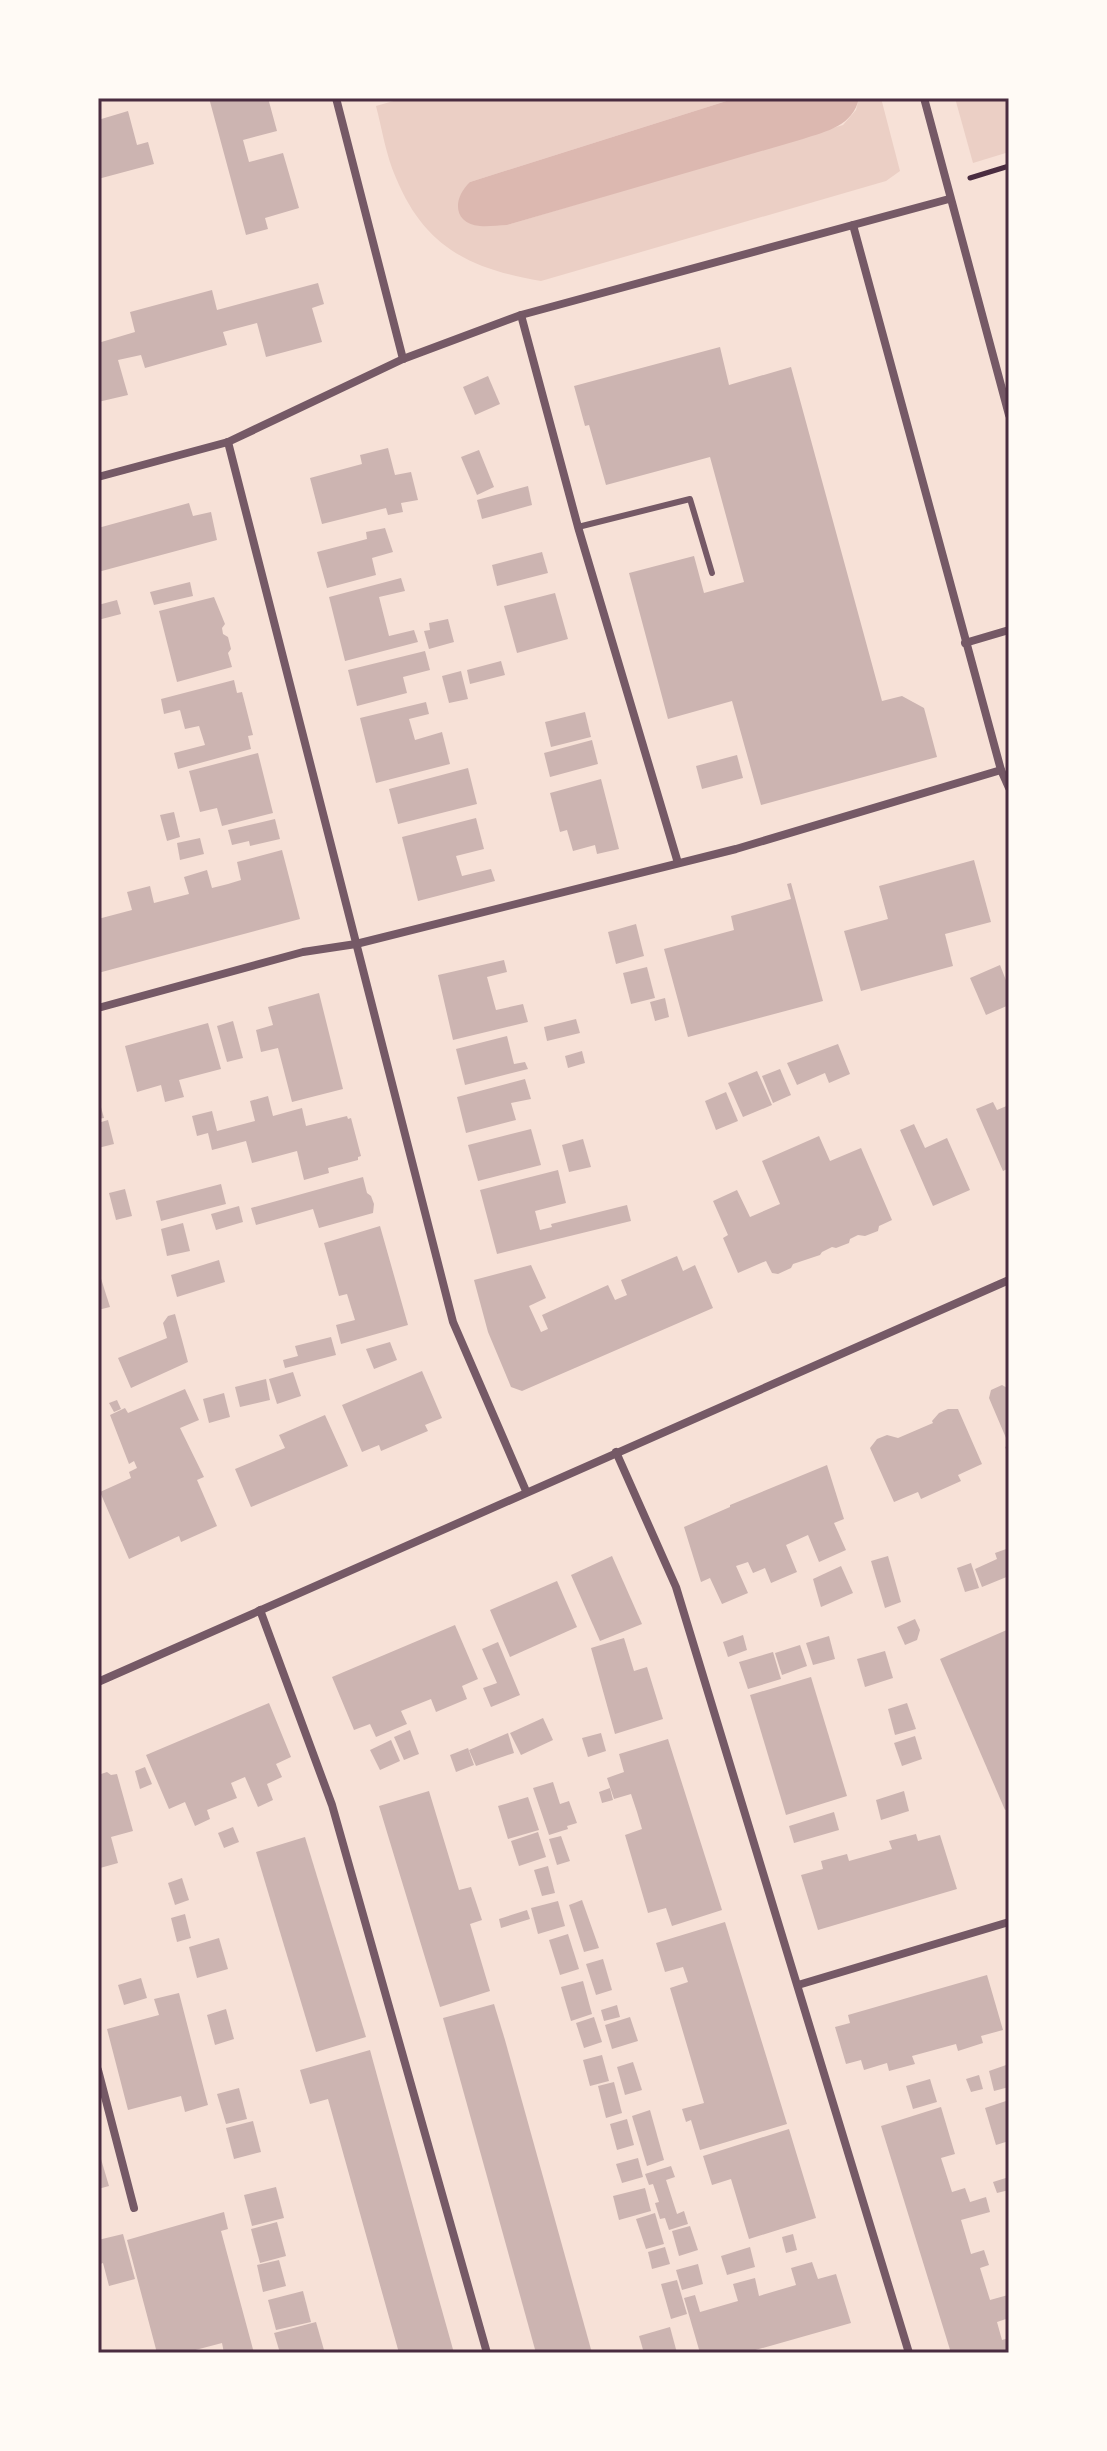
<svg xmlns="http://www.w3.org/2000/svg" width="1107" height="2451" font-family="Cabin,sans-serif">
  <rect width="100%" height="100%" fill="#f7e1d7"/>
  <g fill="#ebcfc5">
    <path d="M404 98H736L470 182 507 225 843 125 856 110 859 98H881L900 171 886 181 541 281C471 269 425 248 396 178 386 156 382 129 376 106Z"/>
    <polygon points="955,98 1009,98 1009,152 973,163"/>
  </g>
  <path fill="#dcb8b0" d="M736 98H859C853 126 827 131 803 139L507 225C498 225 488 227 480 226 452 223 453 198 470 182Z"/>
  <g fill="#ccb4b1">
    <polygon points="209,98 268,98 277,131 243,140 249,162 283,153 299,208 265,218 268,229 246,235"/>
    <polygon points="128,111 137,145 148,142 154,164 98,179 98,120"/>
    <polygon points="318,283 324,304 312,308 322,342 266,357 257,323 223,332 227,345 145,368 141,355 118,360 128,395 98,402 98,343 135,332 130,312 212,290 217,310"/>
    <polygon points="720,347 729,385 791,367 882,701 902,696 924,708 937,757 761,805 732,701 668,719 629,573 694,556 704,593 744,582 710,457 606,485 589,425 585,426 574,386"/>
    <polygon points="488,376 500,404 475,415 463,387"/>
    <polygon points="388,448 395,475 411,472 418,500 401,503 403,512 388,515 386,508 322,524 310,478 362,464 360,455"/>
    <polygon points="479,450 494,487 477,495 461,457"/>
    <polygon points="528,486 532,505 482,519 477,500"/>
    <polygon points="189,503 193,516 211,512 217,540 98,572 98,528"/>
    <polygon points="385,528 393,552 372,558 376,575 327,588 317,552 367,539 366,532"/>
    <polygon points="542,552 548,573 497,586 492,565"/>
    <polygon points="401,578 405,591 379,597 389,636 414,630 418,642 345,661 329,597"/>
    <polygon points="190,582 193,596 154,605 150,592"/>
    <polygon points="555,593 568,639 517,653 504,606"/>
    <polygon points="214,597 225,624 222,628 223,634 228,637 231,649 228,653 232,667 177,682 159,611"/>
    <polygon points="117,600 121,614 98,620 98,605"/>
    <polygon points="448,619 454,642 429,649 424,631 430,630 429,623"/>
    <polygon points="425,651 430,670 403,677 407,693 357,706 348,670"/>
    <polygon points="501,661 505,675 470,684 467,670"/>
    <polygon points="461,671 468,699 449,703 442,676"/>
    <polygon points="234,680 237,693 242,692 253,735 248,736 251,749 178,769 174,753 205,745 199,726 185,729 180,710 164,714 161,699"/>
    <polygon points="426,702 429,714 409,719 415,740 442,732 450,764 376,783 360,718"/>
    <polygon points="585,712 591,737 551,747 545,722"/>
    <polygon points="592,740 598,764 550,777 544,753"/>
    <polygon points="258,753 273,813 222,826 217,808 200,812 189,771"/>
    <polygon points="737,755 743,778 702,789 696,766"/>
    <polygon points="468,768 477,804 398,824 389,789"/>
    <polygon points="601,779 619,849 597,854 595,845 573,851 567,830 560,832 550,793"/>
    <polygon points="174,812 180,837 167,841 160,815"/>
    <polygon points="476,818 484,849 456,856 462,876 491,869 495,881 418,901 402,837"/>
    <polygon points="275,819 280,839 250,846 249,841 232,845 228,830"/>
    <polygon points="200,838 204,854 180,860 177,843"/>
    <polygon points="282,850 300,919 98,973 98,919 132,910 127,892 150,886 154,903 189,894 184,877 207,870 212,888 228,884 241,880 237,862"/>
    <polygon points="974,860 991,922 945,934 953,966 861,991 844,931 888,919 879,886"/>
    <polygon points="791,883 823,1001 688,1037 664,949 734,930 731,916 791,899 787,884"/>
    <polygon points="636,924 644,956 616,964 608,932"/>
    <polygon points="504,960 507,972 487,977 496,1010 523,1004 528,1022 453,1040 438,975"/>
    <polygon points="1000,965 1009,988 1009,1005 986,1015 970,978"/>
    <polygon points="647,967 655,998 631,1004 623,973"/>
    <polygon points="319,993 343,1089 292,1102 278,1048 261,1052 256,1030 273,1025 268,1007"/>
    <polygon points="665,998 669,1017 655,1021 650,1002"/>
    <polygon points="576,1019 580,1033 547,1041 544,1027"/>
    <polygon points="233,1021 243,1058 227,1062 217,1026"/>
    <polygon points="208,1023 221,1069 179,1080 184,1097 165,1102 161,1085 137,1092 125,1046"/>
    <polygon points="507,1036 514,1064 525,1062 528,1069 465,1085 456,1049"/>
    <polygon points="838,1044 850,1074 829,1083 825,1073 797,1085 787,1063"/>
    <polygon points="582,1051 585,1063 568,1068 565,1056"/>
    <polygon points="780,1069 791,1095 773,1103 762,1076"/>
    <polygon points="757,1071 772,1105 743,1117 728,1083"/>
    <polygon points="525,1079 531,1099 511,1103 516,1120 466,1133 457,1097"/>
    <polygon points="726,1092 738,1121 716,1130 705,1101"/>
    <polygon points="268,1096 273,1116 302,1108 306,1126 347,1116 348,1119 351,1118 361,1156 358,1157 358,1160 328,1168 329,1173 304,1180 297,1151 252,1163 246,1141 212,1150 208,1133 197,1136 192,1116 212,1111 217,1131 255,1121 250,1101"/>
    <polygon points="99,1100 104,1118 98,1119 98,1101"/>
    <polygon points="993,1102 997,1110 1009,1105 1009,1168 1003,1171 976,1109"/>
    <polygon points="108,1120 114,1144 98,1148 98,1123"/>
    <polygon points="914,1124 925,1148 947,1138 970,1190 933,1206 900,1130"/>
    <polygon points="531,1129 541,1165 478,1181 468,1145"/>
    <polygon points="819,1136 830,1161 861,1148 892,1220 879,1226 878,1231 865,1236 858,1235 850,1239 849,1243 836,1248 832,1247 822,1252 820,1255 793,1264 791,1268 778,1274 772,1273 766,1261 738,1273 723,1238 728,1235 713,1201 737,1190 750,1217 780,1204 762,1161"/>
    <polygon points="583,1139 591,1167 569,1172 562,1145"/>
    <polygon points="558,1170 566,1203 535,1211 540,1230 552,1227 551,1224 627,1205 631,1221 497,1254 480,1190"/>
    <polygon points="363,1177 367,1193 371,1196 374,1204 373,1213 319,1228 313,1209 256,1225 251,1208"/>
    <polygon points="221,1184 226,1204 161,1221 156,1201"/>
    <polygon points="125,1189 132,1216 116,1220 109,1193"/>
    <polygon points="239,1206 243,1222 216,1230 211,1214"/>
    <polygon points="183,1223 190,1251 167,1256 161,1229"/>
    <polygon points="380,1226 408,1325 341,1344 336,1325 355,1320 347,1294 339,1296 324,1243"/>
    <polygon points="677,1256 683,1271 695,1265 713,1308 522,1391 511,1387 488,1332 474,1280 531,1265 546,1298 529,1306 541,1332 548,1329 542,1315 608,1285 615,1300 627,1295 621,1280"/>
    <polygon points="219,1260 225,1282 177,1297 171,1275"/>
    <polygon points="98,1269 110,1307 98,1310"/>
    <polygon points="175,1314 188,1362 131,1388 118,1358 167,1338 163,1323 168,1316"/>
    <polygon points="331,1337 336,1355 285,1368 283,1360 298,1356 295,1346"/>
    <polygon points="390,1342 397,1360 374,1369 366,1349"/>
    <polygon points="422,1371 442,1418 425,1425 428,1431 381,1451 379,1445 362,1452 342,1405"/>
    <polygon points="293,1372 301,1396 277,1404 269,1379"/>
    <polygon points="266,1379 270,1400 240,1407 235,1387"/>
    <polygon points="1002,1385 1009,1389 1009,1456 1005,1447 1009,1445 989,1398 991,1390"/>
    <polygon points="185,1389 199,1420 180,1428 204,1477 197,1480 217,1526 181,1542 179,1536 129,1559 100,1492 131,1478 129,1472 137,1468 134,1461 129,1464 110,1415 125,1408 128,1413"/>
    <polygon points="224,1393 230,1417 209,1423 203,1399"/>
    <polygon points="117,1400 121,1409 114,1412 109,1403"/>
    <polygon points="948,1409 958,1409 982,1464 958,1475 961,1481 921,1499 918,1492 894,1502 870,1448 877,1439 887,1435 898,1438 933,1423 932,1421 939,1413"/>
    <polygon points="325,1415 348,1466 251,1507 235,1469 285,1448 279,1435"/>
    <polygon points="827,1465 844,1519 834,1523 846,1550 819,1562 808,1535 786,1545 797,1572 771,1583 765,1568 753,1573 748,1562 736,1566 748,1593 722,1604 710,1578 701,1582 684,1527 730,1507 730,1505"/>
    <polygon points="1009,1548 1009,1576 982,1587 975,1569 997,1559 995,1553"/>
    <polygon points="612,1556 642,1624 600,1641 571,1575"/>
    <polygon points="888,1556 901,1602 885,1608 871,1561"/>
    <polygon points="971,1563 979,1588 965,1592 957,1568"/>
    <polygon points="841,1566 853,1593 821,1607 813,1579"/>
    <polygon points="557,1581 577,1627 510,1657 490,1610"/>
    <polygon points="915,1619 920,1630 917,1640 905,1645 897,1627"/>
    <polygon points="455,1625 478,1679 462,1686 467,1699 436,1712 431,1699 401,1711 407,1724 376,1737 370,1724 354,1730 332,1677"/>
    <polygon points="1009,1629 1009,1808 1005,1810 940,1659"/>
    <polygon points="743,1635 747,1650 728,1657 723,1642"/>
    <polygon points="829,1636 835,1659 813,1665 806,1643"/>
    <polygon points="624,1638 634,1671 647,1667 663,1719 615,1734 591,1648"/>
    <polygon points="498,1642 520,1695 491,1707 483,1688 497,1683 482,1649"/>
    <polygon points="800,1645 807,1666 782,1675 775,1653"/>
    <polygon points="885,1651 893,1678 865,1687 857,1659"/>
    <polygon points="773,1652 781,1679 748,1689 739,1662"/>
    <polygon points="811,1677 847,1796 786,1815 750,1695"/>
    <polygon points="269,1703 291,1757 276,1764 282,1777 267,1784 273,1800 258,1807 245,1777 231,1783 237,1798 207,1810 210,1819 195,1826 185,1802 169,1809 146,1755"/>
    <polygon points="907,1703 916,1729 895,1735 888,1709"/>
    <polygon points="543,1718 553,1740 521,1755 510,1733"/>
    <polygon points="410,1730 419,1754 404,1760 394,1737"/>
    <polygon points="508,1733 514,1753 476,1766 469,1750"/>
    <polygon points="601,1733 606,1751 588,1757 582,1738"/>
    <polygon points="915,1736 922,1759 902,1766 894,1743"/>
    <polygon points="668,1739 722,1910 672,1926 666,1908 648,1913 625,1835 642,1829 637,1812 631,1794 614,1799 607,1778 624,1772 619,1754"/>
    <polygon points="391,1740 400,1761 380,1770 370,1750"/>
    <polygon points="468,1748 474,1765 456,1772 450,1755"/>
    <polygon points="145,1767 152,1784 140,1789 135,1771"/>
    <polygon points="107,1772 111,1775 117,1774 133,1831 111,1837 118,1863 100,1868 98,1860 98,1775"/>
    <polygon points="553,1782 560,1804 569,1801 577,1823 567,1826 568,1829 549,1835 533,1788"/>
    <polygon points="610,1788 613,1800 602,1803 599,1792"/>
    <polygon points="429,1791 459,1890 471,1887 482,1920 470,1924 490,1991 440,2007 379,1806"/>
    <polygon points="904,1791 909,1811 881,1820 876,1800"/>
    <polygon points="528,1797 539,1830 508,1839 498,1806"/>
    <polygon points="834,1812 839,1830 794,1843 789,1826"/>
    <polygon points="233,1827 239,1842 224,1848 218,1833"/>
    <polygon points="538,1832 546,1857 519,1866 511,1841"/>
    <polygon points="916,1834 918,1841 940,1835 957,1889 818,1930 801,1875 823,1869 821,1861 847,1854 849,1861 892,1849 889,1841"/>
    <polygon points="561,1836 570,1861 557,1865 549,1839"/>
    <polygon points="305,1837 366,2037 316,2052 256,1852"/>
    <polygon points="548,1866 555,1893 542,1896 534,1870"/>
    <polygon points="182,1878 189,1900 175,1905 168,1883"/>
    <polygon points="582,1900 599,1948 584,1952 569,1905"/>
    <polygon points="558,1901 565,1926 538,1934 531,1908"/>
    <polygon points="527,1910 530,1919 501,1928 499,1919"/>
    <polygon points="185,1914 191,1938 177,1942 171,1918"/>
    <polygon points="725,1922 787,2124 700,2150 691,2120 686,2122 682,2109 704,2103 670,1988 688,1982 683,1967 665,1972 656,1943"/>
    <polygon points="568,1934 579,1969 560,1975 549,1940"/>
    <polygon points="219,1938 228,1969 197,1978 189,1947"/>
    <polygon points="603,1959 612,1990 596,1995 586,1964"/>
    <polygon points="987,1975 1003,2030 981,2036 983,2043 958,2051 956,2044 912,2056 915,2064 889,2071 887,2063 864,2070 861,2060 846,2064 835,2027 850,2023 848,2015"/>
    <polygon points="141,1978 147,1998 124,2005 118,1985"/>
    <polygon points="583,1981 592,2014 571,2021 561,1987"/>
    <polygon points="179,1993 208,2105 185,2112 181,2096 128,2110 107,2029 159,2015 154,1999"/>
    <polygon points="494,2004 505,2040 592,2353 536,2353 443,2018"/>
    <polygon points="617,2005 620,2017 604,2021 601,2010"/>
    <polygon points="226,2009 234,2039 215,2045 207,2015"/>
    <polygon points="594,2017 602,2042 584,2048 576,2023"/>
    <polygon points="630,2017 638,2041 612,2049 605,2025"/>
    <polygon points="370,2050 427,2257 454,2353 399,2353 328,2099 310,2104 300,2070"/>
    <polygon points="602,2055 609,2081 590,2086 583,2060"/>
    <polygon points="633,2062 642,2090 625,2095 617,2067"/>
    <polygon points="1009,2064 1009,2087 994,2091 989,2071"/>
    <polygon points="979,2075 983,2089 971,2092 966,2079"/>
    <polygon points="930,2079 937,2102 913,2109 906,2086"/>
    <polygon points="614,2082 622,2113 606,2118 598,2086"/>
    <polygon points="239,2088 247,2119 226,2124 217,2094"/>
    <polygon points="1009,2100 1009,2141 996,2145 985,2108"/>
    <polygon points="941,2107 955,2154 941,2158 952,2192 965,2188 970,2202 986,2197 990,2212 961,2220 971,2254 984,2250 989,2265 980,2268 990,2300 1008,2295 1009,2318 997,2322 1002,2340 1009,2338 1009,2353 951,2353 881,2126"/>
    <polygon points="650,2110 664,2160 647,2166 632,2116"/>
    <polygon points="627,2119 634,2145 617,2150 610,2124"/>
    <polygon points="253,2121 261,2152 234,2159 226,2128"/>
    <polygon points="789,2129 816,2218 749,2239 731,2179 712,2185 703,2156"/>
    <polygon points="98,2149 109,2186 98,2189"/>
    <polygon points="638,2158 643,2177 622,2183 616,2164"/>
    <polygon points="671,2166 675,2177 666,2180 677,2214 684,2211 688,2224 669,2230 665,2218 660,2219 655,2203 659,2202 653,2184 649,2185 645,2174"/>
    <polygon points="1009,2177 1009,2190 997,2193 993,2182"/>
    <polygon points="276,2187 284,2218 252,2226 244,2195"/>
    <polygon points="645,2188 651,2211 619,2220 613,2196"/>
    <polygon points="224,2212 228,2229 221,2231 254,2353 224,2353 222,2343 184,2353 157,2353 127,2240"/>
    <polygon points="655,2213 664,2244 646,2249 636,2219"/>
    <polygon points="277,2222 286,2256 260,2263 251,2229"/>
    <polygon points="690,2226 698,2250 679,2256 672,2231"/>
    <polygon points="123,2234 135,2279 109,2286 103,2263 98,2265 98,2240"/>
    <polygon points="793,2234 797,2250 786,2253 782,2237"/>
    <polygon points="665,2247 670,2264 652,2269 648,2252"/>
    <polygon points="750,2247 755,2267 727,2275 721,2256"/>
    <polygon points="279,2260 286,2286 263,2292 257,2265"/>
    <polygon points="812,2262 818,2279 836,2274 851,2323 745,2353 700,2353 684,2298 695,2295 700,2312 738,2301 733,2284 755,2278 759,2296 796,2285 791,2268"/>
    <polygon points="698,2264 703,2284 682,2290 676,2270"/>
    <polygon points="677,2280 687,2314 671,2319 661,2284"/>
    <polygon points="303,2291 311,2322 276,2330 268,2300"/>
    <polygon points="316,2322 324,2350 316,2353 280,2353 274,2333"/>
    <polygon points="670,2327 677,2353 644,2353 639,2336"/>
  </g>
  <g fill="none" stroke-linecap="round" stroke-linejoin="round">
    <polyline stroke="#4a2c40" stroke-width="5" points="970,178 1009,166"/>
    <polyline stroke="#755966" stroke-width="6" points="578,527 690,499 712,573"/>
    <g stroke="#755966" stroke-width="8">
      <polyline points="336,98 403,359"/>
      <polyline points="924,98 1009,415"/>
      <polyline points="853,225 1001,770 1009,788"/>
      <polyline points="521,315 578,527 678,863"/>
      <polyline points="228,442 453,1322 526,1491"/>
      <polyline points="98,477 228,442 403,359 521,315 949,199"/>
      <polyline points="965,643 1009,630"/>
      <polyline points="98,1008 303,952 356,944 736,849 1001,770"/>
      <polyline points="616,1452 676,1587 909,2353"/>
      <polyline points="260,1610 332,1805 487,2353"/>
      <polyline points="98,1682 1009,1280"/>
      <polyline points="798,1985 1009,1922"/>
      <polyline points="98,2070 134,2208"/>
    </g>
  </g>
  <rect width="1107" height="2451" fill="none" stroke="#fffaf5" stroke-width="200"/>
  <rect x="100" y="100" width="907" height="2251" fill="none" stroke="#4a2c40" stroke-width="3"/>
</svg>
